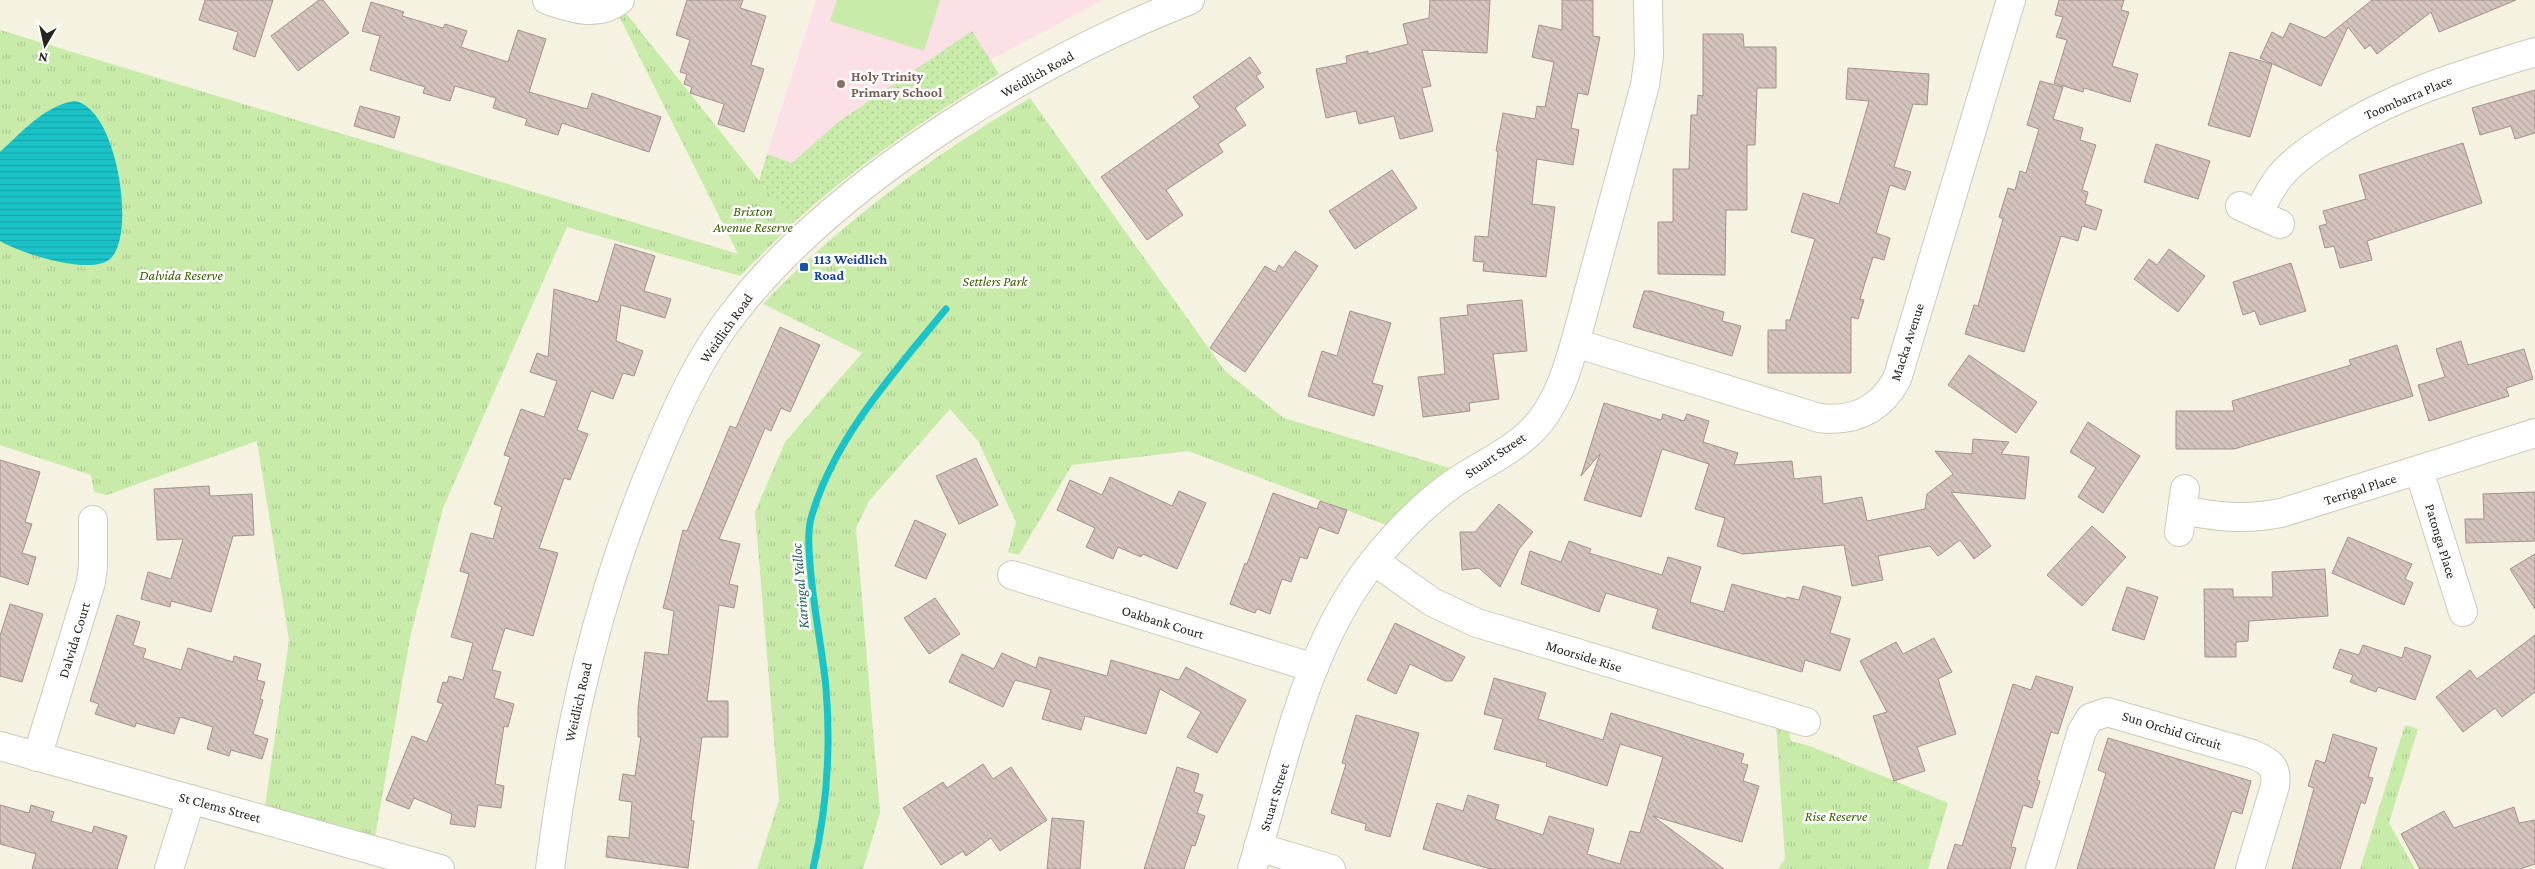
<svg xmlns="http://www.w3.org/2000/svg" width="2535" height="869" font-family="'Crimson Pro',serif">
  <defs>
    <pattern id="grass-dots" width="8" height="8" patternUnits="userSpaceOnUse" patternTransform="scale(1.25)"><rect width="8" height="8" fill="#c8ebaa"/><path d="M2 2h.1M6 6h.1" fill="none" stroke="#acc992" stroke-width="1.8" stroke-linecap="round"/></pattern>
    <pattern id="park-tufts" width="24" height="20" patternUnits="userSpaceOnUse" patternTransform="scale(1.25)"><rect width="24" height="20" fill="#c8ebaa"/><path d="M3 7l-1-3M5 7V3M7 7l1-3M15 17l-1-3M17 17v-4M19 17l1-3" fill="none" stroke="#acc992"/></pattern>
    <pattern id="water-rules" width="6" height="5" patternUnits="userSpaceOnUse" patternTransform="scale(1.25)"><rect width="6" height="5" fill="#1ac3c8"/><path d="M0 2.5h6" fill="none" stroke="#18a7ac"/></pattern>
    <pattern id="building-back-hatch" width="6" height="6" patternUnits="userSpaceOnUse" patternTransform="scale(1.25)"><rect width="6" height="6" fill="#d5c4bd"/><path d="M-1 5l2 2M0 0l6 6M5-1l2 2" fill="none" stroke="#b7a8a2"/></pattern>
  </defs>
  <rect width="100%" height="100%" fill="#f6f2e2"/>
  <polygon fill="#fbe0e5" points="816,0 1103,0 990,60 972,32 838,122 792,163 767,154"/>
  <path fill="url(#grass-dots)" d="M972 31 999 74C927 117 856 166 793 223L759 181 767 154 792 163 838 122Z"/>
  <g fill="url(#park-tufts)">
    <polygon points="622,8 793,223 740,276 567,227 443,508 411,633 375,837 265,806 289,640 257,441 107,495 94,492 91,475 0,445 0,30 738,254 617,12"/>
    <path d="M1030 98 1225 371 1284 418 1453 469 1389 526 1188 451 1072 465 1019 555 1008 552 1016 522 978 441 950 409 869 501 856 528 880 813 863 869H757L779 800 755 512 785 442 862 353 763 304C841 222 932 156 1030 98Z"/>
    <polygon points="1776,722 1789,731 1791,741 1810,746 1948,803 1928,869 1778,869 1785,859"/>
    <polygon points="2405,725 2418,729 2389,823 2415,869 2360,869"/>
  </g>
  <polygon fill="#c8ebaa" points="837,0 940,0 924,51 830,21"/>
  <path fill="url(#water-rules)" d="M74 101C116 106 136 229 112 257 95 278 20 253 0 241V152C21 133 44 106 74 101Z"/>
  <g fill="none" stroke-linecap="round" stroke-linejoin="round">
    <path stroke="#1ac3c8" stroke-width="7" d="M813 869C827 809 831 749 826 688 822 647 813 606 810 564 809 548 807 530 812 515 835 437 895 371 946 309"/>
  </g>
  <g fill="url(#building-back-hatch)" stroke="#a2928c">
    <polygon points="205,0 273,0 255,57 233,49 238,32 199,20"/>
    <polygon points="319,0 323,0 349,33 298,71 271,36"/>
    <polygon points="687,0 743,0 740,8 766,16 751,65 764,69 744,132 718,124 724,104 690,93 692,87 684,84 687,74 680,72 690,40 676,35"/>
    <polygon points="1430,0 1490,0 1487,53 1422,50 1431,86 1422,88 1433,131 1400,139 1394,116 1359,124 1356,111 1326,118 1316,69 1347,63 1346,56 1368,51 1368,54 1408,44 1403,24 1429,18"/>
    <polygon points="1562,0 1593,0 1593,36 1600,37 1588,95 1578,93 1571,128 1579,130 1573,165 1537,159 1532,204 1555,207 1546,277 1483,271 1484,262 1473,261 1475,236 1488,237 1498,151 1496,151 1503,113 1535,119 1537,106 1545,107 1554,62 1532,57 1539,25 1562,30"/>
    <polygon points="2059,0 2124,0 2121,10 2129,12 2112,66 2138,74 2130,102 2084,88 2083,92 2054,83 2067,40 2056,37 2063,17 2055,15"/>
    <polygon points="2372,0 2516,0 2439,32 2431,12 2377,54 2370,45 2365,49 2348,27 2321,86 2260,58 2272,32 2283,38 2290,23 2325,38"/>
    <polygon points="371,2 404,12 402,16 443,28 445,24 467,31 461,47 508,62 518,30 546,39 529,92 587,109 592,93 661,117 649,152 562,123 558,135 525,125 527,119 493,108 496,98 455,86 450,101 423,93 425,87 370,70 380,36 362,31"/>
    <polygon points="1703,34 1743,34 1744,47 1776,47 1776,88 1757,88 1755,145 1747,145 1747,210 1726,210 1725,275 1658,274 1658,222 1673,222 1673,169 1689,169 1691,115 1697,115 1698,95 1703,96"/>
    <polygon points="2230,52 2272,64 2250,137 2208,125"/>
    <polygon points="1250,57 1261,73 1256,76 1264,87 1235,108 1246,125 1218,144 1223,152 1166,190 1183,215 1147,240 1101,177 1200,107 1193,97"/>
    <polygon points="1848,68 1929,74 1927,105 1913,104 1894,167 1911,172 1905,190 1890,185 1876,233 1890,238 1884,260 1873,257 1860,299 1864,300 1858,319 1851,317 1851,373 1768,373 1768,330 1786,330 1786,320 1790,320 1815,239 1791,232 1803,193 1839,204 1869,101 1846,99"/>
    <polygon points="2040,81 2063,87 2053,119 2083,128 2080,140 2096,145 2082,190 2088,192 2085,204 2102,210 2096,230 2082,226 2078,241 2061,236 2024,352 1965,334 1974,305 1978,306 2003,219 1999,217 2008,188 2015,190 2020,171 2026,173 2039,129 2027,125"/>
    <polygon points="2535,90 2535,133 2515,139 2511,126 2480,135 2472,108"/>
    <polygon points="360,106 400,117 394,138 354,126"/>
    <polygon points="2463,143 2482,203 2367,241 2372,260 2340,268 2334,246 2325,248 2319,226 2327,224 2323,211 2366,199 2359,175"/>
    <polygon points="2156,144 2210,161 2198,199 2144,182"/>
    <polygon points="1392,170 1417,208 1355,249 1329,211"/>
    <polygon points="615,244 655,256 644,291 671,299 665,318 621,305 616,341 643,351 634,376 623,373 613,399 591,391 577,430 588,434 570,480 564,478 539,548 558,553 533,636 505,628 492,670 501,672 494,698 514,704 508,727 504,726 495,784 504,786 501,808 478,805 475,827 450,824 452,814 414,798 409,809 386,800 412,736 427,742 443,704 437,702 443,682 447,683 449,676 463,680 473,643 451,637 469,574 460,571 471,533 493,539 502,507 494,504 510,457 504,455 521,409 544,417 557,381 530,372 537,353 548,357 554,289 598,302"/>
    <polygon points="2169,249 2205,276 2178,312 2134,279 2149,259 2157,265"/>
    <polygon points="1295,251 1318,266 1245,372 1210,348 1265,266 1275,272 1279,265 1283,268"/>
    <polygon points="2291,263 2306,311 2260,325 2255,311 2243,315 2233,282"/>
    <polygon points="1644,291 1651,291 1724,312 1722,321 1741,326 1732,356 1633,327"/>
    <polygon points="1522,300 1527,351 1493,354 1499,399 1469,403 1470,411 1423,417 1418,377 1445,374 1440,318 1468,315 1467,305"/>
    <polygon points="1350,311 1391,323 1372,383 1383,386 1374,416 1308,396 1322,351 1337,356"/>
    <polygon points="780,327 820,345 790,412 781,408 771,431 765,428 719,539 740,544 729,584 738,586 734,608 719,605 707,701 728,701 728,737 702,737 691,820 694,821 688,868 606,857 608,836 629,838 632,802 619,800 623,774 635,776 641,737 638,737 638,708 645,652 668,655 674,611 663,608 683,530 687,531 730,426 736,428"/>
    <polygon points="2461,341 2468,365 2524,349 2533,379 2506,388 2509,396 2429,421 2418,385 2445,377 2436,349"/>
    <polygon points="2397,345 2413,396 2234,449 2176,449 2176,411 2234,411 2232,401 2351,365 2349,360"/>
    <polygon points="1969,355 2037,402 2016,433 1948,385"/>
    <polygon points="1604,403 1661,420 1663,414 1684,421 1687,414 1709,421 1703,442 1738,453 1734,465 1792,461 1794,479 1821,476 1823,504 1862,497 1867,521 1925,509 1927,494 1953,474 1935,451 1972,454 1973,439 2009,442 2001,454 2029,457 2025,499 1951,492 1991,546 1974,559 1960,540 1938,556 1930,546 1878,556 1883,580 1852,586 1844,545 1743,554 1717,546 1725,518 1695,509 1709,464 1662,449 1641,517 1584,500 1600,454 1581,476"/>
    <polygon points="2088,422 2140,456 2103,513 2078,497 2096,468 2070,452"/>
    <polygon points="976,458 998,505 959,524 936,476"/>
    <polygon points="0,460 40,472 25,522 32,524 22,553 36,557 28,585 0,576"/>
    <polygon points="1110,477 1172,506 1179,491 1206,503 1177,569 1143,554 1141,557 1118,547 1113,559 1086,547 1095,528 1057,510 1070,480 1102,495"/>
    <polygon points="209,486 210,496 252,494 254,535 233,536 211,612 171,601 170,607 141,599 148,572 171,579 183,539 157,540 154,489"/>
    <polygon points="2535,492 2535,541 2466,543 2465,519 2484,519 2483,494"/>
    <polygon points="1273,493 1317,509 1320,501 1347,510 1338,534 1319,527 1307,559 1300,557 1291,582 1282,579 1270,614 1257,609 1255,613 1230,604 1245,563 1247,564"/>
    <polygon points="1499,504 1533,532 1519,549 1500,587 1479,568 1462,570 1460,532 1475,532"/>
    <polygon points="915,520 946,534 926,579 895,566"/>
    <polygon points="2092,526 2126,557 2082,606 2047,575"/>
    <polygon points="2348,537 2412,564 2405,579 2413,583 2404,605 2332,573"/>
    <polygon points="1569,541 1591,549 1589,553 1662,575 1668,557 1701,567 1690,602 1724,612 1732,584 1786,599 1787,597 1799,600 1803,586 1841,597 1830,633 1850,639 1840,671 1805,660 1802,672 1652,628 1658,609 1606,593 1599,612 1521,584 1530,551 1561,562"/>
    <polygon points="2535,554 2535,609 2510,569"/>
    <polygon points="2325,569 2328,616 2249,621 2248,641 2236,642 2236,657 2205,657 2204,589 2233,589 2233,597 2273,597 2272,572"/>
    <polygon points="2127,587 2158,597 2144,640 2112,630"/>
    <polygon points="935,598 960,634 929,654 904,618"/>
    <polygon points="10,604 43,614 22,682 0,676 0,636"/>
    <polygon points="117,615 140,622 133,645 146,649 143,658 181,670 188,648 233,662 234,656 261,664 257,680 265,682 260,699 263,700 253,734 268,739 262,759 231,750 229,756 207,749 213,727 180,717 174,734 136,723 135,727 95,714 99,704 90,701"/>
    <polygon points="1395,623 1465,657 1452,681 1445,681 1410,664 1396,694 1367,680"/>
    <polygon points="2535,635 2535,692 2502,717 2495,708 2463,732 2436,697 2470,670 2477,679"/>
    <polygon points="1934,638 1952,672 1938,679 1956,734 1917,747 1925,771 1894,781 1873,716 1887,712 1860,661 1896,642 1903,654"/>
    <polygon points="2363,645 2402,658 2405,647 2431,656 2415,700 2378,687 2376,692 2350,682 2353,675 2333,668 2340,649 2359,655"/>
    <polygon points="1002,653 1036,668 1039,657 1107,676 1111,660 1179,680 1186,667 1246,700 1217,753 1187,737 1201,712 1160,689 1146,734 1085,716 1081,730 1042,719 1051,690 1015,680 1003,707 949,682 962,654 994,669"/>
    <polygon points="2036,676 2073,687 2058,734 2051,732 2037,780 2040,781 2032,808 2023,805 2011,847 2016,848 2010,869 1947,869 1955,844 1962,846 2013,684 2031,690"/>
    <polygon points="1494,678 1546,693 1538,719 1603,740 1611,713 1744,754 1741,763 1748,765 1743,781 1759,786 1742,842 1653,816 1724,869 1490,869 1423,849 1437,803 1463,811 1468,795 1499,805 1495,819 1543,835 1549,816 1594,829 1587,854 1620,864 1630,831 1640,833 1663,757 1620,744 1607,786 1546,766 1547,763 1494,749 1503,719 1484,714"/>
    <polygon points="1356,715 1419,733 1390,837 1365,830 1366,824 1331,813 1346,764 1342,763"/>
    <polygon points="2333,734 2377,748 2368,777 2373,778 2365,804 2361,802 2340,869 2292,869 2314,788 2308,786 2316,760 2325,763"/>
    <polygon points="2108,738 2251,781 2242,814 2232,811 2214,869 2077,869 2106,773 2098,770"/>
    <polygon points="983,764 993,779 1011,767 1047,820 1000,851 991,838 966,856 963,851 941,865 903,808 943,782 947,788"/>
    <polygon points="1177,767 1199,774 1194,792 1203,795 1197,813 1205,816 1195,846 1192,845 1184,869 1144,869"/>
    <polygon points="0,805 29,813 31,805 54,812 51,821 92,833 94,826 127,836 117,869 32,869 36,854 0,844"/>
    <polygon points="2514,807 2519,823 2535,820 2535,864 2520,869 2420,869 2401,834 2444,811 2454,828"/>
    <polygon points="1052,818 1084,821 1080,869 1047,869"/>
  </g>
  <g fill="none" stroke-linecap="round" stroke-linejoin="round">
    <defs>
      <g id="minor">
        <path d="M547 0C572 8 597 18 620 0"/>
        <polyline points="2240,206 2280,224"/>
        <path d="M2258 214C2265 200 2271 187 2281 175 2295 159 2314 146 2332 135 2394 94 2464 74 2535 52"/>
        <path d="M1575 343 1819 418C1854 422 1880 410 1897 379L2011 0"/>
        <polyline points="2419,470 2463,612"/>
        <path d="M2182 510C2217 517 2246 520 2281 513L2535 433"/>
        <polyline points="2179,532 2185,489"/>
        <polyline points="1374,561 1432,602 1477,623 1806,722"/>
        <polyline points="1012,575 1314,668"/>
        <polyline points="0,746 440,869"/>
        <polyline points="37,757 91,582 93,566 93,520"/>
        <polyline points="1258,847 1331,869"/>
        <polyline points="169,869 191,799"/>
        <path d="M550 869C568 726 598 596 654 462 676 409 700 355 736 310 840 178 1035 61 1190 0"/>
        <path d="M1252 869C1284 765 1304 649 1373 562 1396 533 1423 505 1454 483 1483 463 1521 448 1542 419 1559 396 1567 370 1575 343L1645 85 1649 56 1648 0"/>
        <path d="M2040 869 2082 731 2090 718 2107 712 2252 754C2269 761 2278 766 2275 786L2250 869"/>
      </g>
    </defs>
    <use href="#minor" stroke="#cdc9ba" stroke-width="30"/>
    <use href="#minor" stroke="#fff" stroke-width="28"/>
  </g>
  <circle fill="#8d6e63" stroke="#fff" stroke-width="2" cx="841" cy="84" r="5"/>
  <rect fill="#1a4fb4" stroke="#fff" stroke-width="2" x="799" y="262" width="10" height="10" rx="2.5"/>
  <g text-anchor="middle" stroke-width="5" stroke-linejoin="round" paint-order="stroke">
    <g font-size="14" fill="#272520" stroke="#fff">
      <text transform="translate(1037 74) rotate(-29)" y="5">Weidlich Road</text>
      <text transform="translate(2408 97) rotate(-23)" y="5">Toombarra Place</text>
      <text transform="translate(726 328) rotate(-55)" y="5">Weidlich Road</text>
      <text transform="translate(1907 342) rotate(-72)" y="5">Macka Avenue</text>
      <text transform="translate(1495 455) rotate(-34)" y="5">Stuart Street</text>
      <text transform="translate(2360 489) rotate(-18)" y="5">Terrigal Place</text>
      <text transform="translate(2441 541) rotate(73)" y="5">Patonga Place</text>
      <text transform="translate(1163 622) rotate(17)" y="5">Oakbank Court</text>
      <text transform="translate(74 640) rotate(-73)" y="5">Dalvida Court</text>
      <text transform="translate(1584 656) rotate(17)" y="5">Moorside Rise</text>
      <text transform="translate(578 702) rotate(-77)" y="5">Weidlich Road</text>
      <text transform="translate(2172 730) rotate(17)" y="5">Sun Orchid Circuit</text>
      <text transform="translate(1274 797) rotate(-73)" y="5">Stuart Street</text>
      <text transform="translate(220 807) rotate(15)" y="5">St Clems Street</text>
    </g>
    <g font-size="14" font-weight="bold" fill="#785e54" stroke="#fff" text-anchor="start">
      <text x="851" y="81">Holy Trinity<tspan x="851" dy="16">Primary School</tspan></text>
    </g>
    <g font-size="14" font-style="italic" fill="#3b6000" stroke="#fff">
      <text x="753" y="216">Brixton<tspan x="753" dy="16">Avenue Reserve</tspan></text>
      <text x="181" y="280">Dalvida Reserve</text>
      <text x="995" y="286">Settlers Park</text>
      <text x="1836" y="821">Rise Reserve</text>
    </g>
    <g font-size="14" font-weight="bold" fill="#164399" stroke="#fff" text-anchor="start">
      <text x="814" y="264">113 Weidlich<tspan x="814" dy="16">Road</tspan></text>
    </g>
    <g font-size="15" font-style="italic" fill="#256163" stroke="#fff">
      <text transform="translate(800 586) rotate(-95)" y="5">Karingal Yalloc</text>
    </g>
  </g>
  <g transform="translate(45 45) rotate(189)" stroke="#ffffff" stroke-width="4" paint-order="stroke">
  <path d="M0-4L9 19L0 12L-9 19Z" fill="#272520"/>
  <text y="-8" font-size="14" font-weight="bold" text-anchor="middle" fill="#272520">N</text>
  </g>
</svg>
